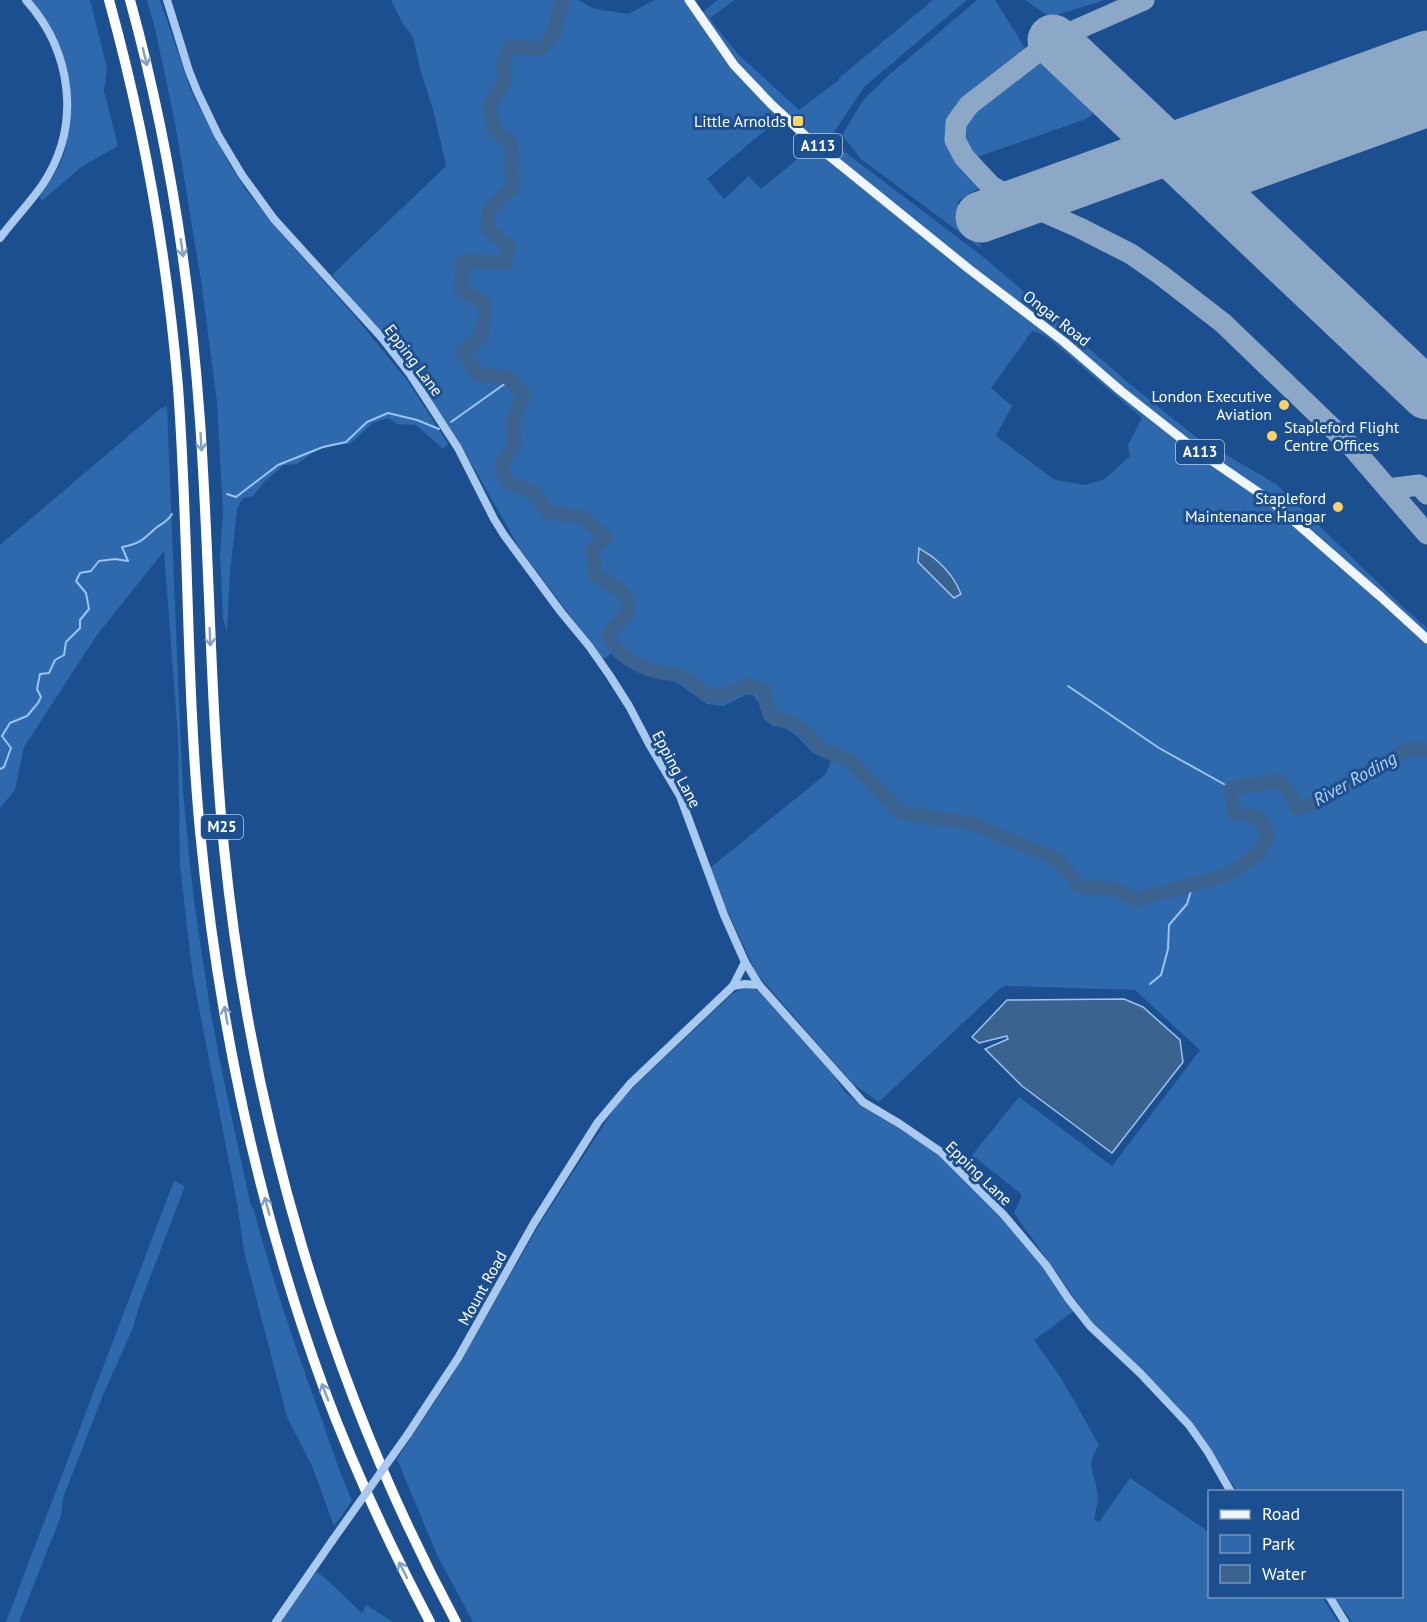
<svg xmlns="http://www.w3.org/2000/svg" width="1427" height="1622" font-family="'PT Sans',sans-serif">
  <rect width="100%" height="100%" fill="#1b4f8f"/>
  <g fill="#2e69ad" fill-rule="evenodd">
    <path d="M31 0H90L107 68 104 91 118 146 81 167 43 200 39 198C45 187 53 177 59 166 67 150 68 134 69 116 73 66 62 39 31 0Z"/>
    <polygon points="147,0 160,0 191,91 231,167 246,190 286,239 352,313 407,380 448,444 443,449 416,425 397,424 388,418 373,423 351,443 318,449 297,464 284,465 264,482 253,496 242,499 237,509 230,572 227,632 223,618 220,555 223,514 217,402 201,280 175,123 155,28"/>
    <path d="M391 0H578L595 9 628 14 655 0H694L702 13 717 0H734L710 18 712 22 738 54 799 110 839 80V78L933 0H967L864 87 829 140 986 259 1132 386 1196 437 1276 484 1400 604 1427 628V1622H1352L1334 1597 1402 1596V1492L1237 1491 1193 1424 1173 1402 1093 1324 1014 1213 1021 1198V1194L972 1155 1019 1097 1112 1166 1200 1050 1135 990 1005 986 999 989 879 1102 853 1084 756 973 720 895 710 868 826 774 831 761 813 753 798 737 785 728 773 726 764 719 759 703 753 695H746L723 706 707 704 676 682 643 673 613 653 603 659 520 549 458 440 405 362 332 275 446 166 434 113 421 72 413 37 402 22ZM780 118 812 147 761 189 749 176 724 199 707 179ZM1032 331 1046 336 1142 418 1128 445 1130 456 1105 479 1085 485 1055 480 996 436 1012 406 991 388Z"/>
    <polygon points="977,0 995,0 1025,48 996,74 968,95 953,112 948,131 953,154 967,173 982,186 957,202 982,249 861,159 842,135 864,99 888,76"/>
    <polygon points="1025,0 1105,0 1050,17"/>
    <path d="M1038 58 1092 110V115L1086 119 974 158C971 154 966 150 964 146 958 133 965 118 972 107Z"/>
    <path d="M167 406 178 680 183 791 188 844 194 901 210 1008 220 1062 251 1207H253C272 1279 296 1350 322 1420 331 1448 341 1475 352 1501L334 1526 312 1466 287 1417 244 1251 237 1203 193 977 180 866 178 737 164 551 97 635 24 747 15 790 0 808V545L160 409Z"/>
    <path d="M744 988H751L759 991 833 1075 845 1092 861 1105 939 1154 990 1203 1045 1266 1074 1311 1034 1340 1061 1378 1099 1445C1085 1465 1094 1470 1097 1490 1099 1501 1096 1509 1094 1519L1099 1522 1130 1478 1209 1532 1210 1596 1322 1597 1338 1622H473L437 1555 397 1459 450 1379 542 1220 620 1100 732 994Z"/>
    <polygon points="174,1181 185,1186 138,1309 133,1328 103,1395 63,1498 61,1516 19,1622 6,1622"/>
    <polygon points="317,1572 326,1579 362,1613 366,1605 393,1622 281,1622 311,1578"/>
  </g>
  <g fill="#3c6290" stroke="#9cc4f0" stroke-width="1.5">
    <path d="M919 548C924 552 931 555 935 559 946 568 956 581 961 594L954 598 918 562Z"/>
    <polygon points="1124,999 1143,1007 1180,1040 1183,1062 1112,1153 1022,1086 985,1049 1008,1039 1007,1036 979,1043 972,1037 1007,1000"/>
  </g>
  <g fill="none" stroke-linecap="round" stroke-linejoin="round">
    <g stroke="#9cc4f0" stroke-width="2">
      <polyline points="451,422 510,380"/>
      <polyline points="227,494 236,497 278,465 323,447 346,442 367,422 388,413 417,420 439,429"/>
      <polyline points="1068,686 1159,748 1231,788"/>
      <path d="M0 769 4 767 11 748 2 736 10 723 27 716 38 703 41 697 37 689 40 674 49 673 55 660 64 655 66 642 80 628V620L89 609 86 593 76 581 80 573 91 571 99 561 115 559 128 561 122 547C141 544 143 539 157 527 163 523 168 521 172 514"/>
      <polyline points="1150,984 1161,975 1168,949 1169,925 1187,904 1193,884"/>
    </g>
    <path stroke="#3c6290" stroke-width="14" d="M563 0 553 35 540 49 511 46 503 64 505 80 489 106 495 130 511 143 513 187 489 209 488 229 509 246 505 263 463 261 461 290 485 303 482 334 463 353 478 375 507 377 524 394 513 421 515 445 501 465 507 482 533 492 548 512 583 517 606 537 593 550 595 574C605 581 635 596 628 611 625 619 614 625 609 633 611 653 640 668 658 672 665 674 673 673 681 676 695 681 700 697 717 696 726 696 738 689 747 685L764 690 767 707 773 717 793 723 804 731 821 749 850 761 901 813 971 823 1059 860 1080 887 1115 889 1136 900 1227 875 1258 854 1269 833 1258 817 1234 813 1231 788 1278 781 1288 791 1297 808 1312 804 1408 749 1427 750"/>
    <g stroke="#8da7c7" stroke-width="21">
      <polyline points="1144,0 1053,40 969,105 956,123 955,140 964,157 991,186 1021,202 1080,228 1131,254 1161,275 1223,323 1352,447 1427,534"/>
      <polyline points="1050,192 1044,200 1045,210 1058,217"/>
      <polyline points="1388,489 1419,485 1427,494"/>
    </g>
    <g stroke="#8da7c7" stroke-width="51">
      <polyline points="1053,40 1427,394"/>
      <polyline points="1212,179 1427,101"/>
      <polyline points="981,217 1427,56"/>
    </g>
    <g stroke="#a9c9ee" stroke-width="8">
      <polyline points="167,0 189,71 197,91 218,135 242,175 274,219 382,338 410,374 458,448 494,519 504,535 561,612 589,646 610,676 629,706 649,744 680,796 724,915 745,962 759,985 863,1102 900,1124 941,1152 1003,1214 1046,1265 1068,1298 1090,1326 1140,1373 1189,1425 1208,1452 1231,1492"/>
      <path d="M0 238C14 219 30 203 43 184 82 125 72 51 26 0"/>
      <polyline points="733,986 745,984 759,985"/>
      <polyline points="408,1434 458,1358 534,1223 598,1122 630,1084 733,986 745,962"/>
      <polyline points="1329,1596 1345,1622"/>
      <polyline points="276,1622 332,1541"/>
    </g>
    <polyline stroke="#f0f6ff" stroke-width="9" points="689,0 734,65 771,104 812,142 969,269 1063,341 1121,391 1192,447 1271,501 1381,597 1427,639"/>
    <g stroke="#fff" stroke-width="10">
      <path d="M109 0C144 127 167 256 178 387 189 535 186 683 200 831 218 1019 258 1208 323 1386 353 1467 390 1546 430 1622"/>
      <path d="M130 0C168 138 190 278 200 421 210 563 210 706 224 848 251 1118 328 1383 456 1622"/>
    </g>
    <polyline stroke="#a9c9ee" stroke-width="8" points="332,1541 408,1434"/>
  </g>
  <defs><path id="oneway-shaft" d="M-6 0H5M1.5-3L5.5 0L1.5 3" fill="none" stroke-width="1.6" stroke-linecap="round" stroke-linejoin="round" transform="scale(1.5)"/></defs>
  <g stroke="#829ec1">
    <use href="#oneway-shaft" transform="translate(145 57) rotate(76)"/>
    <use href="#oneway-shaft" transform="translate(182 248) rotate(82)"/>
    <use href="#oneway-shaft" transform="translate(201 442) rotate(87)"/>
    <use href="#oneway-shaft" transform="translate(210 637) rotate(88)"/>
    <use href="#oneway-shaft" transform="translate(226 1015) rotate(-100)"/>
    <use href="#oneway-shaft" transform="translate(267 1206) rotate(-105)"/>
    <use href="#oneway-shaft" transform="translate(325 1392) rotate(-111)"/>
    <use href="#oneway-shaft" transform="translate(403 1570) rotate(-117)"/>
  </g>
  <g fill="#ffd166" stroke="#1b4f8f" stroke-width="2">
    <rect x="792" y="115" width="12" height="12" rx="3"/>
    <circle cx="1284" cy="405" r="6"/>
    <circle cx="1272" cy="436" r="6"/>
    <circle cx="1338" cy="507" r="6"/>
  </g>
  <g text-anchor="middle" stroke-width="6" stroke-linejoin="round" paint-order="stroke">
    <g fill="#1b4f8f" stroke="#bbcadd" stroke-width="1.5">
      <rect x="794" y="134" width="48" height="24" rx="4.5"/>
      <rect x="1176" y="440" width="48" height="24" rx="4.5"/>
      <rect x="201" y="815" width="42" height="24" rx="4.5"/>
    </g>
    <g font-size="15" font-weight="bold" fill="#fff">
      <text x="818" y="151">A113</text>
      <text x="1200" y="457">A113</text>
      <text x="222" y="832">M25</text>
    </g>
    <g font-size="16" fill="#fff" stroke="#1b4f8f" text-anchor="end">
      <text x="786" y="127">Little Arnolds</text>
      <text x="1272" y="402">London Executive<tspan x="1272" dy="18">Aviation</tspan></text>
      <text x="1284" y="433" text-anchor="start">Stapleford Flight<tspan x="1284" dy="18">Centre Offices</tspan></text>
      <text x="1326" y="504">Stapleford<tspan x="1326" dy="18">Maintenance Hangar</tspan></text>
    </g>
    <g font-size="16" fill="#fff" stroke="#1b4f8f">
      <text transform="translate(1057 318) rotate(38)" y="6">Ongar Road</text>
      <text transform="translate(414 360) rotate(53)" y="6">Epping Lane</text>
      <text transform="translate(677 769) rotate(62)" y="6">Epping Lane</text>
      <text transform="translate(979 1173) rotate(44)" y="6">Epping Lane</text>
      <text transform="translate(482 1288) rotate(-61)" y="6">Mount Road</text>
    </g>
    <g font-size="18" font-style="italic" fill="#b5d3f5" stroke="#1b4f8f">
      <text transform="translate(1355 779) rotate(-29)" y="6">River Roding</text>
    </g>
  </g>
  <rect x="1208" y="1490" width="195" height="108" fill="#1b4f8f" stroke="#7695bc" stroke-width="1.5"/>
  <rect x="1220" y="1510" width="30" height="9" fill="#f0f6ff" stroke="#7695bc" stroke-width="1.5"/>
  <text x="1262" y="1520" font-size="18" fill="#ffffff">Road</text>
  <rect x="1220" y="1535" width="30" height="18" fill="#2e69ad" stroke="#7695bc" stroke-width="1.5"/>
  <text x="1262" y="1550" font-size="18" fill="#ffffff">Park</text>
  <rect x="1220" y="1565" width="30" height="18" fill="#3c6290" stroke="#7695bc" stroke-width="1.5"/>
  <text x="1262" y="1580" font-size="18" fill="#ffffff">Water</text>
</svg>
